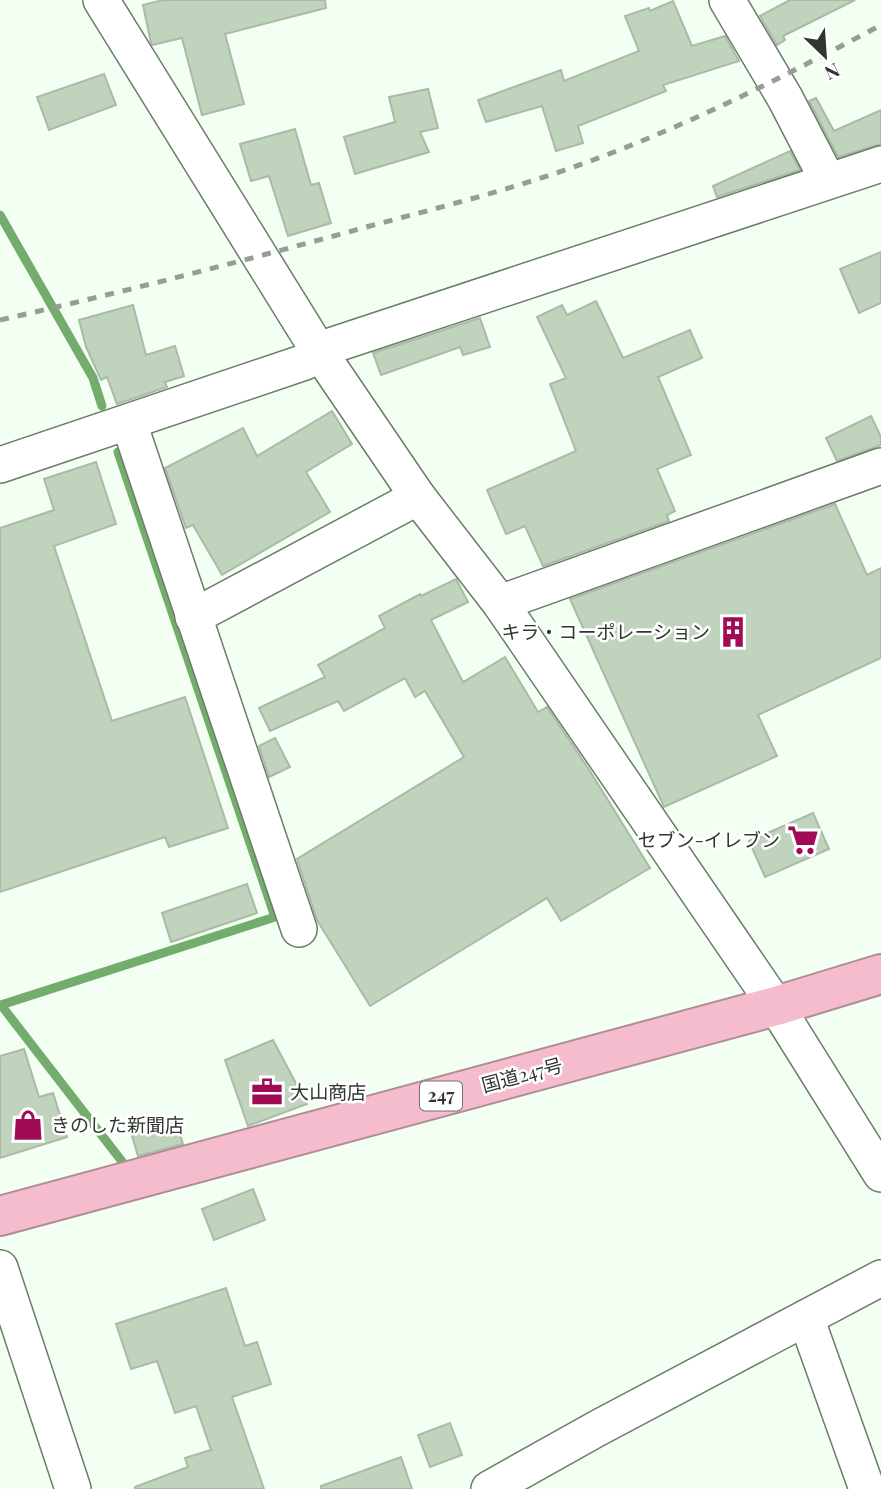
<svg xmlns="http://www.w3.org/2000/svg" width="881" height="1489" font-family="'Playfair Display','Noto Sans JP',serif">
  <rect width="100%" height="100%" fill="#f3fff2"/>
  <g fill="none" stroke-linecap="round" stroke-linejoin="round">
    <g stroke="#74ac6d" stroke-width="9">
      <polyline points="0,215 93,378 102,406"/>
      <polyline points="118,452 275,917 1,1005 124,1164"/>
    </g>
  </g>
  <g fill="#c0d3bd" stroke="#a9bba6" stroke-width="2">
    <polygon points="163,0 325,0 326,8 225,34 244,104 202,115 182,38 152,45 151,43 143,5"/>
    <polygon points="790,0 855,0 783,36 785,40 777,45 760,16"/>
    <polygon points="673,1 692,46 725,36 739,61 663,85 666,91 578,126 583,143 556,151 542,106 486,122 478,100 561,70 564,81 639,51 625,16 649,8 650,11"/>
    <polygon points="104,74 116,105 49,130 37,97"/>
    <polygon points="428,89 438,128 420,132 429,152 355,174 344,137 395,122 389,97"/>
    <polygon points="816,98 834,131 881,110 881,144 838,157 809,101"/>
    <polygon points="295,129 311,185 319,183 331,223 288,236 269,176 251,181 240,144"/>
    <polygon points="790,151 800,170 717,197 713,186"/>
    <polygon points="881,252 881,303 859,313 840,269"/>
    <polygon points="596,301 623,358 690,330 702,358 658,377 691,455 657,469 675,511 667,515 669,521 543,566 525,526 506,534 487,490 576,451 550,384 566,378 537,317 562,305 567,315"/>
    <polygon points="133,305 146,355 175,346 184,376 165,382 167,387 117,404 107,377 101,380 86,347 79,320"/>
    <polygon points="480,318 490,347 463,355 460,347 381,375 373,353"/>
    <polygon points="332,411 352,444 306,472 330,512 222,575 193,525 186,528 165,468 243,428 257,456"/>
    <polygon points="871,416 881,437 881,445 837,461 826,438"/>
    <polygon points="96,462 116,524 54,546 112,721 185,697 228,828 169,847 165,837 0,892 0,528 54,510 44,479"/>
    <polygon points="835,504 867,575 881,568 881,658 758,715 777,756 664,807 570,599"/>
    <polygon points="456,579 468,602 431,620 463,682 505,657 538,712 547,707 588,768 650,868 561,921 547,898 370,1006 317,920 297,859 464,757 425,691 415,697 405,678 344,711 338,701 270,731 259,708 325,677 318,665 385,628 379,616 420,594 421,596"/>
    <polygon points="275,738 290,767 269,777 259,746"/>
    <polygon points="813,813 829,849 765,877 749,841"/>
    <polygon points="247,884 257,913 171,942 162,913"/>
    <polygon points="273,1040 307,1104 248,1126 225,1060"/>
    <polygon points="24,1049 39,1097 53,1093 67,1137 0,1158 0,1056"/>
    <polygon points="176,1122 183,1144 138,1156 132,1136"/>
    <polygon points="253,1189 265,1220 214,1240 202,1209"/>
    <polygon points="226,1288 245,1346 257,1342 271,1384 232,1397 264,1489 135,1489 135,1487 188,1467 185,1458 211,1450 196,1406 175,1413 157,1361 131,1369 116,1324"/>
    <polygon points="450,1423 462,1455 430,1467 418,1435"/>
    <polygon points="401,1457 412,1489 321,1489 321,1486"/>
  </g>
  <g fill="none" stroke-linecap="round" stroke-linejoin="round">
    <defs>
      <g id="minor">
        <polyline points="101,0 318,350 418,497 500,603 776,1006 881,1174"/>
        <polyline points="727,0 785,98 828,181"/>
        <polyline points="129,423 299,929"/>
        <polyline points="0,465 305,362 318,350 881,164"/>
        <polyline points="500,603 881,466"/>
        <polyline points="193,617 418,497"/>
        <polyline points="0,1268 73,1489"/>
        <polyline points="806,1318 867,1489"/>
        <polyline points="489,1489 598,1428 881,1278"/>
      </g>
      <polyline id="highway" points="0,1216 776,1006 881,974"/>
    </defs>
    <use href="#minor" stroke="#6b7c69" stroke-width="38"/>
    <use href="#highway" stroke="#af8d95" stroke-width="42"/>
    <use href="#minor" stroke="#fff" stroke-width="35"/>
    <use href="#highway" stroke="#f4bccc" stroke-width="38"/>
    <path stroke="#949e93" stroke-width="5" stroke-dasharray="9 9" stroke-linecap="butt" d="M0 320C124 292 247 260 370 226 445 206 521 187 593 160 693 123 787 75 881 25"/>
  </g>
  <defs>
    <symbol id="building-bare" viewBox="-9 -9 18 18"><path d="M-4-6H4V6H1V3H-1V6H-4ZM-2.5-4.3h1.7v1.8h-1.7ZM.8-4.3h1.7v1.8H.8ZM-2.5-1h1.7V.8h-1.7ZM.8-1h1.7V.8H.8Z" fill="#9f0c54" stroke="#fff" stroke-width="2.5" paint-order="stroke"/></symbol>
    <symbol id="supermarket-bare" viewBox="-9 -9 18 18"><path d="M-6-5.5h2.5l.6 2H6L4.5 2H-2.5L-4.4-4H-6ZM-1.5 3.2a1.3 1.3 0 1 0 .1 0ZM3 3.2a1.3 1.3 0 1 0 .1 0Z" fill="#9f0c54" stroke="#fff" stroke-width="2.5" paint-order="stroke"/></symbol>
    <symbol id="office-bare" viewBox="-9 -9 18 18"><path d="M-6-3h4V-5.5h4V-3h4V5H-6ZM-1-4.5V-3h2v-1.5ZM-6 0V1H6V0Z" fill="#9f0c54" stroke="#fff" stroke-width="2.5" paint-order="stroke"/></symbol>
    <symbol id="shop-bare" viewBox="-9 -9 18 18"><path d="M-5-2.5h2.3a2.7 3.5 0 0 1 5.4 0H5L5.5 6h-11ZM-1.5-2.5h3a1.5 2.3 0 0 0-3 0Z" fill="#9f0c54" stroke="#fff" stroke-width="2.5" paint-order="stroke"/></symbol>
  </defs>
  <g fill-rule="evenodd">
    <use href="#building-bare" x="711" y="610" width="44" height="44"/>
    <use href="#supermarket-bare" x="781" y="818" width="44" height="44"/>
    <use href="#office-bare" x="245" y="1070" width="44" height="44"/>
    <use href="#shop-bare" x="6" y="1103" width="44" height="44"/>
  </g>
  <g text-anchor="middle" stroke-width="5" stroke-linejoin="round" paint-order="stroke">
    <rect fill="#fff" stroke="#6e736d" stroke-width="2" x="420" y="1081.5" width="42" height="29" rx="5"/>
    <g font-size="18" font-weight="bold" fill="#30372f">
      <text x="441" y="1102">247</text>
    </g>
    <g font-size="19" fill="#30372f" stroke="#fff" text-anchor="end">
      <text x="710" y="639">キラ・コーポレーション</text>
      <text x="780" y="847">セブン-イレブン</text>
      <text x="290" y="1099" text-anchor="start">大山商店</text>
      <text x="51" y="1132" text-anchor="start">きのした新聞店</text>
    </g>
    <g font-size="19" fill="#30372f" stroke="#fff">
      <text transform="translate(522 1075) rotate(-15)" y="7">国道247号</text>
    </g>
  </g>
  <g transform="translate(825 56) rotate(155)" stroke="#ffffff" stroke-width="5" paint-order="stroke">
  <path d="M0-5L12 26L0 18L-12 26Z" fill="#30372f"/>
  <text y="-10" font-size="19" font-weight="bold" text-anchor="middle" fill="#30372f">N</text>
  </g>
</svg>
